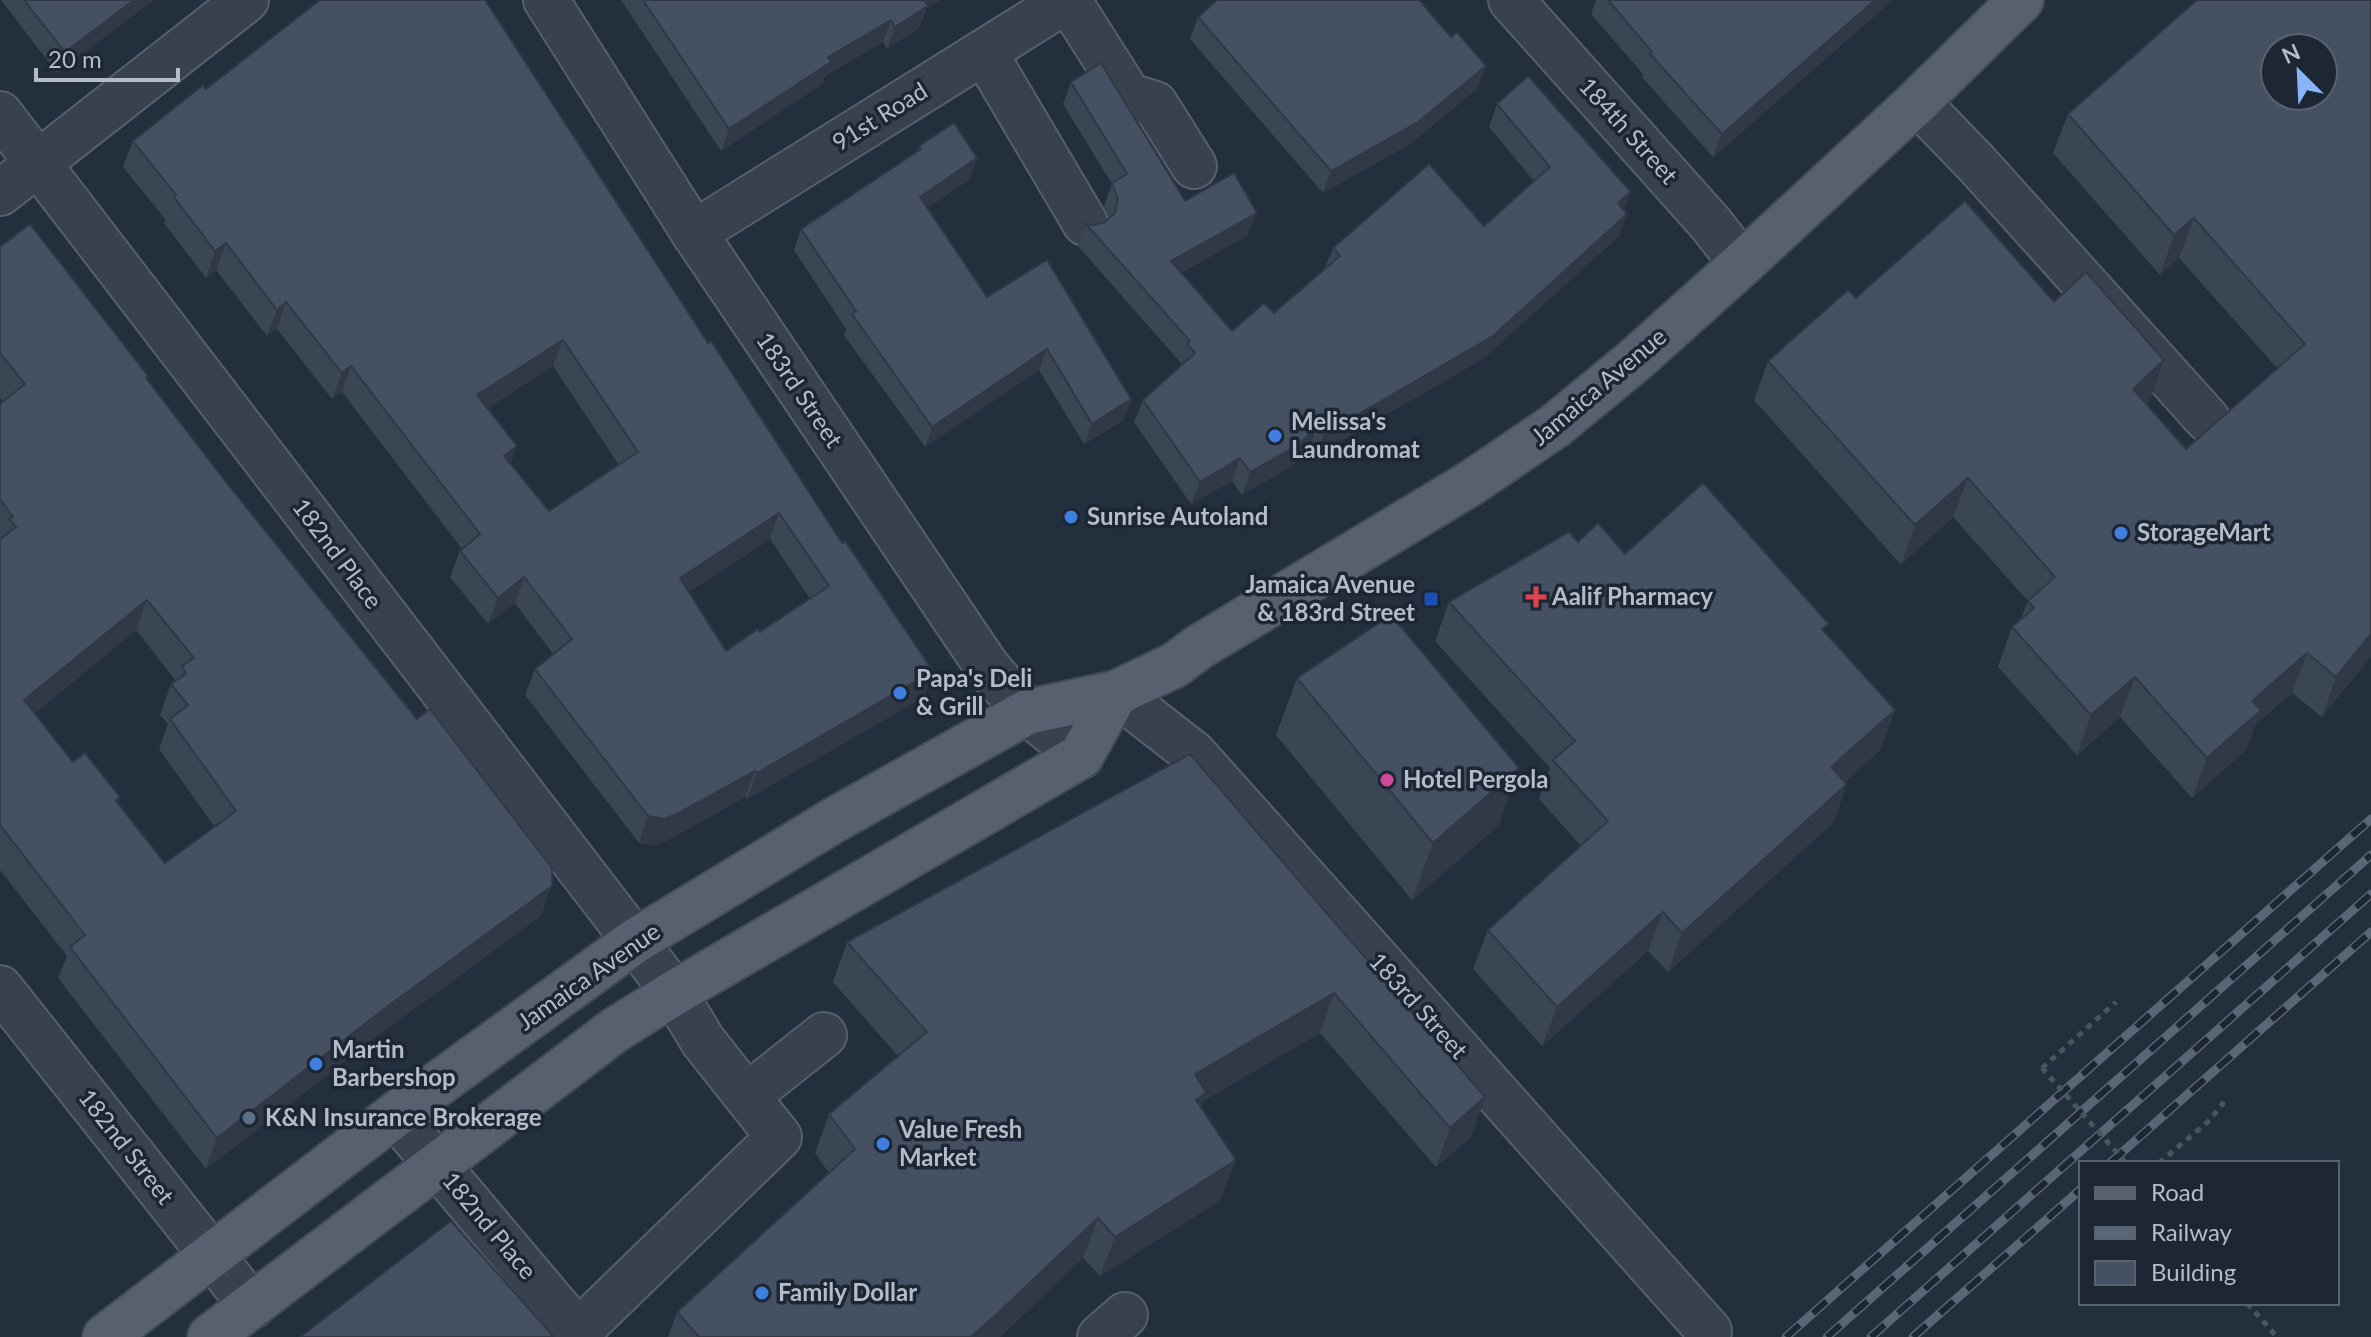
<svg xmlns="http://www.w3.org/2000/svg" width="2371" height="1337" font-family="Lato,sans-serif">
  <rect width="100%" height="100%" fill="#242f3e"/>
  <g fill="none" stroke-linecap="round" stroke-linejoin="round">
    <defs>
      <g id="minor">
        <polyline points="546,0 694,233 988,668 1027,712 1081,756"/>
        <polyline points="1068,0 1129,96 1155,104 1194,166"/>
        <polyline points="1511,0 1711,224 1742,264"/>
        <polyline points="984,52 1085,223"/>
        <polyline points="1917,102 1976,163 2207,419"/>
        <polyline points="0,114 635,941 674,993 703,1041 779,1137 578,1332"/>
        <polyline points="0,193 246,0"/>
        <polyline points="694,233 1067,0"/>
        <polyline points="1116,693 1194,754 1709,1331"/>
        <polyline points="0,988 252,1306"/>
        <polyline points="747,1096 824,1035"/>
        <polyline points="395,1115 582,1337"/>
        <polyline points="1100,1337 1125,1315"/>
      </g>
      <g id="major">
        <polyline points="105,1337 395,1115 635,941 836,819 1027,712 1116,693 1175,665 1199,647 1471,483 1555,426 1635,360 1742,264 1917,102 2021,0"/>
        <polyline points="210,1337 615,1030 674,993 1081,756 1116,693"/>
      </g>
    </defs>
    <use href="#minor" stroke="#565f6c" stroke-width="48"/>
    <use href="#major" stroke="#414a57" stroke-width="48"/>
    <g stroke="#44595c" stroke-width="5" stroke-dasharray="6 6" stroke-linecap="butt">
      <polyline points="2042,1068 2116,1002"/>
      <polyline points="2159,1163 2210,1120 2224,1102"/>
      <polyline points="2247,1303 2277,1337"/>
    </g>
    <use href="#minor" stroke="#38414e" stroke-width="44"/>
    <use href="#major" stroke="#56606e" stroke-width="44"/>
    <defs>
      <g id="rail">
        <polyline points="2110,1163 2371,932"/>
        <polyline points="1786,1337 2371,819"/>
        <polyline points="1827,1337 2371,855"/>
        <polyline points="1871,1337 2371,894"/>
        <polyline points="1913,1337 2081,1189"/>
      </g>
    </defs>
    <use href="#rail" stroke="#5a6575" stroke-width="9"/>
    <use href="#rail" stroke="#1d2633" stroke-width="6" stroke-dasharray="18" stroke-linecap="butt"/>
    <polyline stroke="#44595c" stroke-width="5" stroke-dasharray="6 6" stroke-linecap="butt" points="2042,1068 2126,1163"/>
  </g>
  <g fill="#3b4654" fill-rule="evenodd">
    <polygon points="1,0 154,0 57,73"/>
    <polygon points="621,0 940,0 927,8 919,28 887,49 883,42 825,76 822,84 721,151"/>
    <polygon points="1596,0 1891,0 1877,14 1713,157 1642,77 1643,74 1591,14"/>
    <polygon points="2371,0 2371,656 2322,717 2292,693 2255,725 2246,750 2192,798 2120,717 2077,755 1998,667 2012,627 2021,618 2028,601 1953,517 1901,565 1754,400 1768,361 1856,298 2054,302 2164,360 2150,400 2146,404 2186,449 2277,368 2179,258 2160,275 2053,153 2068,114"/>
    <polygon points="1198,17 1478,88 1410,144 1323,193 1190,39"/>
    <polygon points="1071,82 1185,201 1248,235 1181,273 1232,331 1274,313 1325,268 1333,248 1484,226 1534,181 1489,127 1497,104 1624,210 1619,236 1484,358 1315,456 1309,449 1290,467 1242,495 1232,481 1191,504 1134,422 1143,400 1179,367 1181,363 1078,246 1086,224 1094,225 1105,222 1109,219 1104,206 1112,184 1063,104"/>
    <path d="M206 89 708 343 842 543 933 671 924 697 747 799 745 797 670 839 655 845 639 843 525 695 535 669 553 654 515 603 488 624 450 577 460 551 462 549 342 392 332 399 277 329 267 336 216 270 206 278 164 223 166 220 123 167 133 141ZM553 366 619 465 549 511 510 464 488 408ZM770 539 810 599 760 632 726 651 689 592Z"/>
    <polygon points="919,146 977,158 970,179 927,208 987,297 1131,399 1124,420 1084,444 1039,370 925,447 844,335 846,329 794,250 801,229 917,152"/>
    <path d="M0 247 147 380 541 916 376 1037 206 1169 58 978 67 956 0 870V404L3 402 0 398ZM136 630 176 681 171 684 160 715 168 724 159 749 215 827 165 863 118 804 120 797 73 762 35 713Z"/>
    <polygon points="1578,542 1625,554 1826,633 1881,749 1845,782 1847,784 1833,823 1668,972 1648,951 1542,1046 1473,969 1488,930 1581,846 1539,799 1550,768 1435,641 1449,602"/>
    <polygon points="1297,678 1499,825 1412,900 1276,735"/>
    <polygon points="1190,754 1471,1137 1436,1167 1320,1033 1203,1101 1201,1107 1221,1200 1100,1276 1083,1258 1000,1337 668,1337 677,1312 829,1173 815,1153 829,1114 898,1056 833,982 847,942"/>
  </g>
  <g fill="#303945">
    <polygon points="134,0 154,0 57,73 65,52"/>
    <polygon points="919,0 940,0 927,8 919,28 887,49 895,27"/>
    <polygon points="1875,0 1891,0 1877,14 1713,157 1722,134"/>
    <polygon points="891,20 883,42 825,76 822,84 721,151 729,129 828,57"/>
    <polygon points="1486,66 1478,88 1410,144 1323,193 1331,171"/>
    <polygon points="977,158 970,179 912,218 920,197"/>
    <polygon points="1631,192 1622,214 1618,203"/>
    <polygon points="1257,213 1248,235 1162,284 1171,261"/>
    <polygon points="1627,214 1619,236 1484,358 1315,456 1324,434"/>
    <polygon points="2194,218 2179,258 2160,275 2174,235"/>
    <polygon points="226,243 216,270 206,278 215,251"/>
    <polygon points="286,302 277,329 267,336 277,310"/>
    <polygon points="563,340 553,366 467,421 477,395"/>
    <polygon points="1047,349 1039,370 925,447 932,427"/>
    <polygon points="2164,360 2150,400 2118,428 2133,389"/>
    <polygon points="351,366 342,392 332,399 342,373"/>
    <polygon points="1131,399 1124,420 1084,444 1092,424"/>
    <polygon points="1317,427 1309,449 1290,467 1242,495 1250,472"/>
    <polygon points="517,446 508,472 504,456"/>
    <polygon points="1240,458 1232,481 1191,504 1200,482"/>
    <polygon points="1968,478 1953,517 1901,565 1915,525"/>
    <polygon points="779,513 770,539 670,604 680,578"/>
    <polygon points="524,577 515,603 488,624 498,598"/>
    <polygon points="147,600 136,630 13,731 24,700"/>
    <polygon points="2371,634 2371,656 2322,717 2336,677"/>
    <polygon points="2307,653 2292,693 2255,725 2246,750 2192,798 2207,758 2252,701"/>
    <polygon points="933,671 924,697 747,799 757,773"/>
    <polygon points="2135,677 2120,717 2077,755 2091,715"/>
    <polygon points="1895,710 1881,749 1817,806 1831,767"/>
    <polygon points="1519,768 1499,825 1412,900 1433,843"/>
    <polygon points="755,771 745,797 670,839 655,845 639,843 648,816"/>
    <polygon points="1847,784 1833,823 1668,972 1682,933"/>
    <polygon points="552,886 541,916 376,1037 206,1169 217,1138 388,1006"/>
    <polygon points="1663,912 1648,951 1542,1046 1557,1007"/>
    <polygon points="1334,993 1320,1033 1203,1101 1192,1132 1195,1074"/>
    <polygon points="1485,1097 1471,1137 1436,1167 1450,1128"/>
    <polygon points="1236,1160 1221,1200 1100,1276 1115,1237"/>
    <polygon points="1098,1218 1083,1258 1000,1337 971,1337"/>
  </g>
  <g fill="#455162" stroke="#303945" stroke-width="2" fill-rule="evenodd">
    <polygon points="24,0 134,0 65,52"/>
    <path d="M320 0H485L708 343 711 341 842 543 845 541 933 671 757 773 755 771 679 813 664 819 648 816 535 669 572 639 524 577 498 598 460 551 480 534 351 366 342 373 286 302 277 310 226 243 215 251 174 197 176 195 133 141 203 85 206 89ZM563 340 638 452 549 511 504 456 517 446 477 395ZM779 513 829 586 760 632 758 629 726 651 680 578Z"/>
    <polygon points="643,0 924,0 928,6 895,27 891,20 828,57 831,62 729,129"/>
    <polygon points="1217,0 1419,0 1451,37 1457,32 1486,66 1418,122 1331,171 1198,17"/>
    <polygon points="1608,0 1875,0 1722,134 1650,54 1652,52"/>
    <path d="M2197 0H2371V634L2336 677 2307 653 2252 701 2261 710 2207 758 2135 677 2091 715 2012 627 2034 608 2028 601 2055 577 1968 478 1915 525 1768 361 1848 290 1856 298 1965 201 2054 302 2086 272 2164 360 2133 389 2186 449 2305 344 2194 218 2174 235 2068 114ZM2275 48H2323V96H2275Z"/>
    <polygon points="1101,63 1185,201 1234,173 1257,213 1171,261 1232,331 1264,303 1274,313 1340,256 1333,248 1429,164 1484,226 1550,167 1497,104 1528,76 1631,192 1618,203 1627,214 1493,336 1324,434 1317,427 1298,445 1250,472 1240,458 1200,482 1143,400 1195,353 1187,344 1190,341 1086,224 1094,225 1105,222 1115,213 1118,199 1112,183 1127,174 1071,82"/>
    <polygon points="954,123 977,158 920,197 987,297 1047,260 1131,399 1092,424 1047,349 932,427 852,314 856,311 801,229 921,149 919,146"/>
    <path d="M30 224 148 376 146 378 229 486 417 719 430 709 552 868V886L388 1006 217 1138 70 947 85 935 0 825V539L16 527 9 519 13 517 0 499V404L25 384 0 353V247ZM147 600 194 658 182 666 186 674 171 684 188 705 170 719 236 811 165 863 116 801 120 797 85 753 73 762 24 700Z"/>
    <polygon points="1703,483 1829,624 1822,629 1895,710 1831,767 1847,784 1682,933 1663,912 1557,1007 1488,930 1608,821 1553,760 1575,741 1449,602 1569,532 1578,542 1598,523 1625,554"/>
    <polygon points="1391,615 1519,768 1433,843 1297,678"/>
    <polygon points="1190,754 1485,1097 1450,1128 1334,993 1195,1074 1206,1093 1196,1100 1236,1160 1115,1237 1098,1218 1000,1311 971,1337 699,1337 677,1312 855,1149 829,1114 927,1032 847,942"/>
    <polygon points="451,1221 554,1337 300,1337"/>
  </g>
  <g fill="#3f7fe0" stroke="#1d2633" stroke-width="3">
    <circle cx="1275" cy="436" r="8"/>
    <circle cx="1071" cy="517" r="8"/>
    <circle cx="2121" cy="533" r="8"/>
    <circle cx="900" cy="693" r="8"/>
    <circle cx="316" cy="1064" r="8"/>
    <circle cx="883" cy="1144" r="8"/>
    <circle cx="762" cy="1293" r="8"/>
  </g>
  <path fill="#e0444e" stroke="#1d2633" stroke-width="3" d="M1532 585h8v8h8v8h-8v8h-8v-8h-8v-8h8z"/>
  <rect fill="#1a4fb4" stroke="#1d2633" stroke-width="3" x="1423" y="591" width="16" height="16" rx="4"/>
  <circle fill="#d1479c" stroke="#1d2633" stroke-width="3" cx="1387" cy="780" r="8"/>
  <circle fill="#5c6f8a" stroke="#1d2633" stroke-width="3" cx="249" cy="1118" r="8"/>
  <g text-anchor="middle" stroke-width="7" stroke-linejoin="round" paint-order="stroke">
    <g font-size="24" fill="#b4bcc9" stroke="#1d2633">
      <text transform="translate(880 117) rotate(-32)" y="8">91st Road</text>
      <text transform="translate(1628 131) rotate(48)" y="8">184th Street</text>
      <text transform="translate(1599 387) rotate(-40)" y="8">Jamaica Avenue</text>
      <text transform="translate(799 390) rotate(56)" y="8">183rd Street</text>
      <text transform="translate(337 554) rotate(53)" y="8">182nd Place</text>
      <text transform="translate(589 977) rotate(-35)" y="8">Jamaica Avenue</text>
      <text transform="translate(1418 1006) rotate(48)" y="8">183rd Street</text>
      <text transform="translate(126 1147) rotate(52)" y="8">182nd Street</text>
      <text transform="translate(489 1226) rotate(50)" y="8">182nd Place</text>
    </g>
    <g font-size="24" font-weight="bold" fill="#b4bcc9" stroke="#1d2633" text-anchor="start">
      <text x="1291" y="430">Melissa's<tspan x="1291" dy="28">Laundromat</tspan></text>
      <text x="1087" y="525">Sunrise Autoland</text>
      <text x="2137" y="541">StorageMart</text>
      <text x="1415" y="593" text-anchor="end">Jamaica Avenue<tspan x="1415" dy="28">&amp; 183rd Street</tspan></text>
      <text x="1552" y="605">Aalif Pharmacy</text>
      <text x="916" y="687">Papa's Deli<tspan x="916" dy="28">&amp; Grill</tspan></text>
      <text x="1403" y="788">Hotel Pergola</text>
      <text x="332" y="1058">Martin<tspan x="332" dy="28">Barbershop</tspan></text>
      <text x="265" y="1126">K&amp;N Insurance Brokerage</text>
      <text x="899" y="1138">Value Fresh<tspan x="899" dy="28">Market</tspan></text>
      <text x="778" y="1301">Family Dollar</text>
    </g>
  </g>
  <rect x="2079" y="1161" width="260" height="144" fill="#1d2633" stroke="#59626f" stroke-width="2"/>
  <rect x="2095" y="1187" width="40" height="12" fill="#56606e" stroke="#59626f" stroke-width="2"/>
  <text x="2151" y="1201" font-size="24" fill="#b4bcc9">Road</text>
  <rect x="2095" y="1227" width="40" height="12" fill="#5a6575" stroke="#59626f" stroke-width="2"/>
  <text x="2151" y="1241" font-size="24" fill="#b4bcc9">Railway</text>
  <rect x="2095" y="1261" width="40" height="24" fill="#455162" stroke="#59626f" stroke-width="2"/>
  <text x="2151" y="1281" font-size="24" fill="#b4bcc9">Building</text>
  <g transform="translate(2299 72) rotate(336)"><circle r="38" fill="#1d2633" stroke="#59626f" stroke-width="2"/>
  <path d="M0-6L14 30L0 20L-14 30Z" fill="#8ab4f8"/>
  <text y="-12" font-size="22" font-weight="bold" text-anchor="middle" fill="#b4bcc9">N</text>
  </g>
  <path d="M36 68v12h142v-12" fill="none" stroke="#b4bcc9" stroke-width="4"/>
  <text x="48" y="68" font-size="24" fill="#b4bcc9" stroke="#1d2633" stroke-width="6" paint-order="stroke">20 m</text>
</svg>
